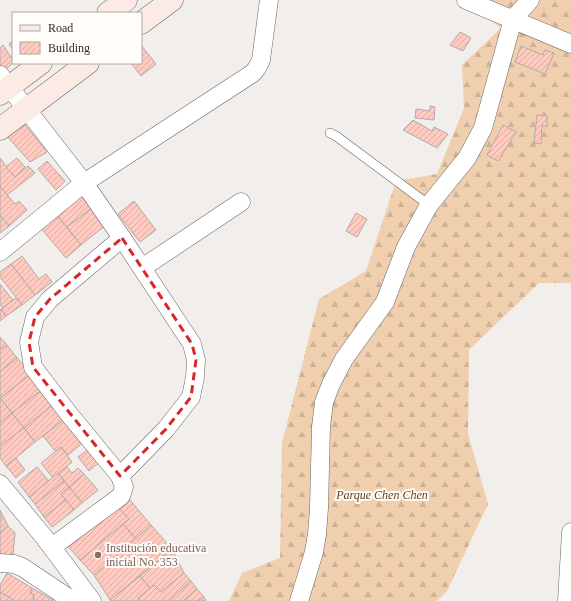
<svg xmlns="http://www.w3.org/2000/svg" width="571" height="601" font-family="Georgia,serif">
  <defs>
    <pattern id="forest-firs" width="22" height="20" patternUnits="userSpaceOnUse"><rect width="22" height="20" fill="#f0cfae"/><path d="M5 1l3.5 6h-7zM16 11l3.5 6h-7z" fill="#ceb296"/></pattern>
    <pattern id="building-hatch" width="6" height="6" patternUnits="userSpaceOnUse"><rect width="6" height="6" fill="#ffcabf"/><path d="M-1 1l2-2M0 6l6-6M5 7l2-2" fill="none" stroke="#dbaea4"/></pattern>
  </defs>
  <rect width="100%" height="100%" fill="#f2eeeb"/>
  <polygon fill="url(#forest-firs)" points="462,0 571,0 571,283 539,283 469,350 468,434 488,504 447,591 437,601 229,601 242,573 280,558 282,443 319,299 366,271 396,181 437,174 464,108 462,65 501,28"/>
  <g fill="url(#building-hatch)" stroke="#b1abaa">
    <polygon points="460,32 471,38 463,51 450,45"/>
    <polygon points="13,41 13,50 9,44"/>
    <polygon points="3,45 13,60 13,63 2,72 0,69 0,48"/>
    <polygon points="141,45 156,64 141,76 131,63 141,63"/>
    <polygon points="521,46 543,55 545,50 554,53 545,74 515,62"/>
    <polygon points="430,106 435,107 434,120 415,118 416,109 430,111"/>
    <polygon points="537,115 547,116 547,127 542,125 541,144 534,143"/>
    <polygon points="413,120 432,131 434,127 448,134 437,148 403,130"/>
    <polygon points="22,121 47,152 30,162 5,134"/>
    <polygon points="503,125 516,132 498,161 487,155"/>
    <polygon points="0,158 15,177 28,166 35,173 7,195 0,186"/>
    <polygon points="17,158 25,167 15,177 6,167"/>
    <polygon points="47,161 65,181 56,190 38,169"/>
    <polygon points="0,186 15,204 19,201 27,210 9,226 0,215"/>
    <polygon points="81,193 92,208 67,227 55,213"/>
    <polygon points="134,201 156,230 140,242 118,214"/>
    <polygon points="92,208 106,225 81,245 67,227"/>
    <polygon points="55,213 81,245 66,258 39,226"/>
    <polygon points="356,213 367,219 357,237 346,231"/>
    <polygon points="0,215 9,226 0,233"/>
    <polygon points="22,256 39,279 46,274 52,282 35,295 11,264"/>
    <polygon points="11,264 35,295 22,305 0,277 0,272"/>
    <polygon points="0,284 13,300 3,308 0,305"/>
    <polygon points="16,298 22,305 6,316 1,309"/>
    <polygon points="1,309 6,316 0,321 0,310"/>
    <polygon points="0,337 7,345 0,350"/>
    <polygon points="7,345 17,358 0,372 0,350"/>
    <polygon points="17,358 31,374 0,398 0,372"/>
    <polygon points="31,374 43,389 12,413 0,398"/>
    <polygon points="43,389 54,404 24,428 12,413"/>
    <polygon points="0,398 12,413 0,423"/>
    <polygon points="54,404 66,418 35,442 24,428"/>
    <polygon points="12,413 24,428 0,446 0,423"/>
    <polygon points="66,418 85,441 68,455 61,447 56,452 43,436"/>
    <polygon points="24,428 35,442 6,466 0,458 0,446"/>
    <polygon points="61,447 72,462 53,478 41,463"/>
    <polygon points="90,448 101,461 89,471 78,457"/>
    <polygon points="16,458 25,470 16,478 6,466"/>
    <polygon points="37,467 49,481 29,497 18,482"/>
    <polygon points="67,467 72,473 78,468 84,474 69,487 58,473"/>
    <polygon points="58,473 64,481 35,504 29,497"/>
    <polygon points="84,474 98,490 82,503 69,487"/>
    <polygon points="64,481 69,487 61,494 66,500 44,517 35,504"/>
    <polygon points="69,487 82,503 74,510 61,494"/>
    <polygon points="125,494 151,525 136,539 123,524 129,519 114,503"/>
    <polygon points="66,500 74,510 52,527 44,517"/>
    <polygon points="114,503 129,519 80,560 65,543"/>
    <polygon points="0,510 3,516 0,519"/>
    <polygon points="3,516 8,526 0,533 0,519"/>
    <polygon points="123,524 136,539 94,575 80,560"/>
    <polygon points="151,525 172,549 110,600 94,575"/>
    <polygon points="8,526 15,533 13,554 0,556 0,533"/>
    <polygon points="172,549 184,573 161,592 154,585 150,588 140,576"/>
    <polygon points="7,573 32,588 30,593 34,595 33,601 15,601 0,592 0,585"/>
    <polygon points="184,573 191,581 169,601 140,601 138,598 154,585 161,592"/>
    <polygon points="140,576 150,588 138,598 140,601 111,601 110,600"/>
    <polygon points="191,581 197,589 183,601 169,601"/>
    <polygon points="32,588 53,600 53,601 33,601 34,595 30,593"/>
    <polygon points="197,589 204,597 198,601 183,601"/>
    <polygon points="0,592 15,601 0,601"/>
    <polygon points="204,597 206,601 198,601"/>
  </g>
  <g fill="none" stroke-linecap="round" stroke-linejoin="round">
    <defs>
      <polyline id="lane" points="330,133 336,136 429,205"/>
      <g id="street">
        <polyline points="466,0 571,44"/>
        <polyline points="0,75 84,183 122,238 192,344 196,360 195,377 191,397 166,429 120,476"/>
        <polyline points="0,252 84,183 253,73 257,68 261,60 269,0"/>
        <polyline points="142,268 241,202"/>
        <polyline points="0,484 44,537 92,601"/>
        <polyline points="52,547 121,496 124,487 120,476 69,414 33,367 29,342 35,317 50,299 122,238"/>
        <polyline points="0,563 14,564 22,567 73,601"/>
        <polyline points="299,601 314,552 317,534 319,508 321,427 324,402 331,384 344,359 385,302 406,247 429,205 467,158 483,128 513,19 530,0"/>
        <polyline points="567,601 571,532"/>
      </g>
      <g id="secondary">
        <polyline points="108,13 126,0"/>
        <polyline points="141,23 172,0"/>
        <polyline points="0,94 41,63"/>
        <polyline points="0,129 88,63"/>
      </g>
    </defs>
    <use href="#lane" stroke="#696663" stroke-width="10"/>
    <use href="#street" stroke="#696663" stroke-width="19"/>
    <use href="#secondary" stroke="#696663" stroke-width="23"/>
    <use href="#lane" stroke="#fff" stroke-width="9"/>
    <use href="#street" stroke="#fff" stroke-width="18"/>
    <use href="#secondary" stroke="#fceae5" stroke-width="22"/>
  </g>
  <path fill="none" stroke="#d62828" stroke-width="3" stroke-dasharray="8 5" stroke-linejoin="round" d="M122 238 192 344 196 360 191 397 166 429 120 476 33 367 29 342 35 317 50 299Z"/>
  <circle fill="#8d6e63" stroke="#fffcf9" stroke-width="1.5" cx="98" cy="555" r="4"/>
  <g text-anchor="middle" stroke-width="4" stroke-linejoin="round" paint-order="stroke">
    <g font-size="12" font-style="italic" fill="#633f17" stroke="#fffcf9">
      <text x="382" y="499">Parque Chen Chen</text>
    </g>
    <g font-size="12" fill="#785e54" stroke="#fffcf9" text-anchor="start">
      <text x="106" y="552">Institución educativa<tspan x="106" dy="14">inicial No. 353</tspan></text>
    </g>
  </g>
  <rect x="12" y="12" width="130" height="52" fill="#fffcf9" stroke="#acaaa7"/>
  <rect x="20" y="25" width="20" height="6" fill="#fceae5" stroke="#acaaa7"/>
  <text x="48" y="32" font-size="12" fill="#2f2e2d">Road</text>
  <rect x="20" y="42" width="20" height="12" fill="url(#building-hatch)" stroke="#acaaa7"/>
  <text x="48" y="52" font-size="12" fill="#2f2e2d">Building</text>
</svg>
